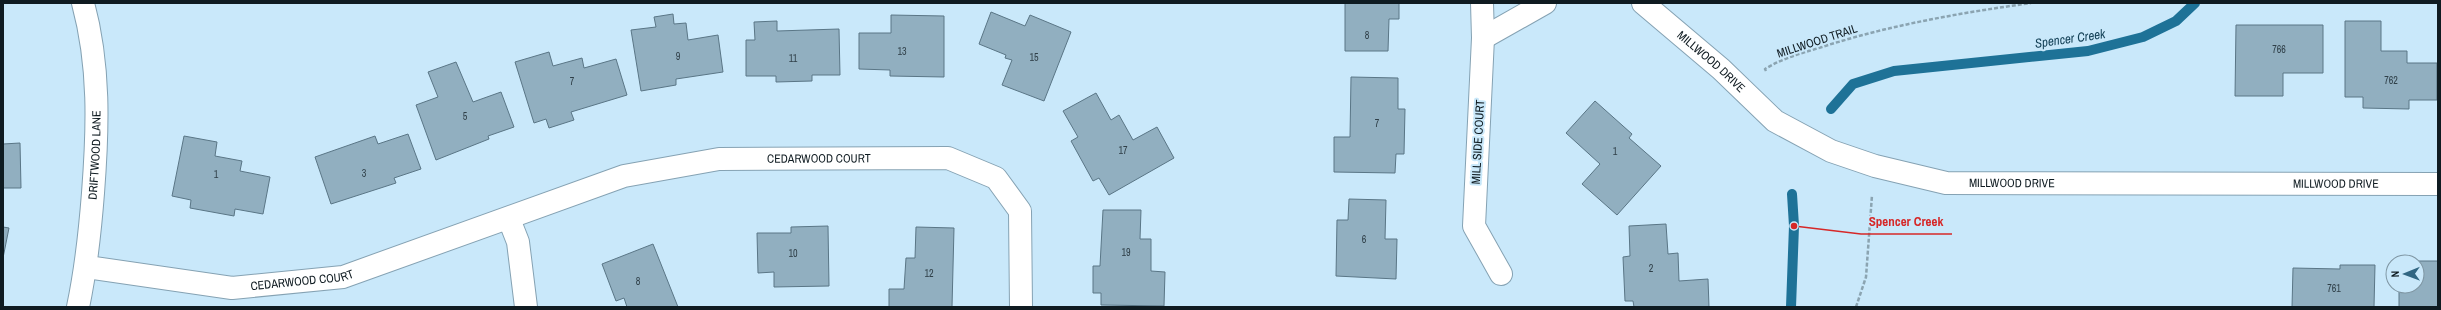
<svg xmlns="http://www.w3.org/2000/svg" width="2441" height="310" font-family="'Archivo Narrow',sans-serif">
  <rect width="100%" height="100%" fill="#c9e8fa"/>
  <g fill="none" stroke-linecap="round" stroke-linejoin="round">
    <g stroke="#1e7297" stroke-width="10">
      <polyline points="1831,109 1853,84 1894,71 2088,51 2143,37 2176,21 2195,3"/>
      <polyline points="1791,307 1794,226 1792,194"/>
    </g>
  </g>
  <g fill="#91afc0" stroke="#5a7686">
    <polygon points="1345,3 1399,3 1399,19 1389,19 1388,51 1345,51"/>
    <polygon points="991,12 1025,26 1030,15 1071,32 1044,101 1002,85 1012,60 1005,58 1006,55 979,44"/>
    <polygon points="673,14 674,24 686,23 688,40 718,35 723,72 676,79 676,85 641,91 631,30 656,27 654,17"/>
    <polygon points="891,15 944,16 944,77 890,76 890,70 859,69 859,33 891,33"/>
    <polygon points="777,21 777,31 839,29 840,75 812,75 812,81 776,82 776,76 746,76 746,40 755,40 754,22"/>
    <polygon points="2345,21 2381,21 2381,51 2407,51 2407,63 2437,63 2437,100 2409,100 2409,109 2363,108 2363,97 2345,97"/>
    <polygon points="2236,25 2323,25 2323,73 2283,73 2283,96 2235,96"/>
    <polygon points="549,52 553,66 582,58 584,68 616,59 627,95 571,112 574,120 549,128 546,119 534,123 515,62"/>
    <polygon points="456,62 473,102 501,92 514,127 488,136 489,139 436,160 416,105 438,97 428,72"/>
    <polygon points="1351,77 1398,78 1398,109 1405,109 1404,154 1396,154 1395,173 1334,172 1334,137 1350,137"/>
    <polygon points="1096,93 1111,120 1119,115 1133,140 1157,127 1174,158 1109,195 1099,178 1093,181 1071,141 1078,137 1063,111"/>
    <polygon points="1595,101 1632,134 1629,138 1661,166 1617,215 1582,184 1600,164 1566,133"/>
    <polygon points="408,134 421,169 394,178 396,183 331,204 315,157 375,136 378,144"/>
    <polygon points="184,136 217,142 215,156 242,161 240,171 270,177 263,214 235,209 234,216 190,208 191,200 172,196"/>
    <polygon points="20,143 21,188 3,188 3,144"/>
    <polygon points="1349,199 1386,200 1385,239 1397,239 1396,279 1336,276 1337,220 1348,220"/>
    <polygon points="1103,210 1141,210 1140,239 1151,239 1151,271 1165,272 1164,306 1101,305 1101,293 1093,293 1093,266 1100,266"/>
    <polygon points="1666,224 1668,254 1678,253 1679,281 1708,279 1709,307 1634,307 1633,301 1625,301 1623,257 1630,256 1629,226"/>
    <polygon points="828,226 829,286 774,287 774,272 758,273 757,233 791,233 791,227"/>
    <polygon points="3,227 9,228 3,258"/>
    <polygon points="916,227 954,228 952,307 889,307 889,289 904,289 906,258 915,258"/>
    <polygon points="653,244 678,307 627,307 624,298 616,301 602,264"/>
    <polygon points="2416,261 2438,261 2438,307 2399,307 2399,286 2417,286"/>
    <polygon points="2340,265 2375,265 2374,307 2292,307 2293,268 2340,269"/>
  </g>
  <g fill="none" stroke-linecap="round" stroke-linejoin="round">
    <defs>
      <g id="street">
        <polyline points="1482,3 1483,38 1474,226 1501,274"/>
        <path id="s1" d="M1643 3 1721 69 1775 121 1831 151 1875 166 1946 183 2438 184"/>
        <polyline points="1483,38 1545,3"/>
        <polyline points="509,219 518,242 526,307"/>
        <path id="s2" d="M87 267 232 288 343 277 624 176 719 159 948 158 996 178 1020 211 1021 307"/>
        <path id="s3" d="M78 307C86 269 90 232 93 193 98 128 100 66 83 3"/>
      </g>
    </defs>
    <use href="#street" stroke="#85a2b3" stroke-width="24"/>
    <g stroke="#8ba4b1" stroke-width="2.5" stroke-dasharray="4 2" stroke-linecap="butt">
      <path d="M1766 71 1765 69C1783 58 1802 53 1822 47 1890 25 1960 13 2031 3"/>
      <polyline points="1856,307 1866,277 1872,195"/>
    </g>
    <use href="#street" stroke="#fff" stroke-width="22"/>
  </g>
  <g text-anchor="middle" stroke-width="4" stroke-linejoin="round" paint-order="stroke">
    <g font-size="10" fill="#304049">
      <text x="1367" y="39">8</text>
      <text x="2279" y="53">766</text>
      <text x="902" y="55">13</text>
      <text x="678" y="60">9</text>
      <text x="1034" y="61">15</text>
      <text x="793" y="62">11</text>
      <text x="2391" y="84">762</text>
      <text x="572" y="85">7</text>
      <text x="465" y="120">5</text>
      <text x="1377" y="127">7</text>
      <text x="1123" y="154">17</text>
      <text x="1615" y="155">1</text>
      <text x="364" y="177">3</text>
      <text x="216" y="178">1</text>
      <text x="1364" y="243">6</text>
      <text x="1126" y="256">19</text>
      <text x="793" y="257">10</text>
      <text x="1651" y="272">2</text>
      <text x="929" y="277">12</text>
      <text x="638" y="285">8</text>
      <text x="2334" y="292">761</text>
    </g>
    <g font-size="12" fill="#0f1b21" stroke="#c9e8fa">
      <text transform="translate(1817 41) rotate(-18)" y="4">MILLWOOD TRAIL</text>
      <text dy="4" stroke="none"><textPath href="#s1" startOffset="90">MILLWOOD DRIVE</textPath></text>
      <text transform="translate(1478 142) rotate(-87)" y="4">MILL SIDE COURT</text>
      <text dy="4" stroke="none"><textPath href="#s3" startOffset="153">DRIFTWOOD LANE</textPath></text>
      <text dy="4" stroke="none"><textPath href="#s2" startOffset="753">CEDARWOOD COURT</textPath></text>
      <text dy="4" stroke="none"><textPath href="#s1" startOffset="426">MILLWOOD DRIVE</textPath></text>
      <text dy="4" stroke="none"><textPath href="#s1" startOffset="750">MILLWOOD DRIVE</textPath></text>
      <text dy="4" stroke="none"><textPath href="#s2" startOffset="217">CEDARWOOD COURT</textPath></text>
    </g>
    <g font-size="13" font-style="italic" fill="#123f55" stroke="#c9e8fa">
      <text transform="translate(2070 38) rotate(-8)" y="5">Spencer Creek</text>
    </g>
  </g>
  <path fill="none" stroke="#d62828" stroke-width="1.5" d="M1794 226L1861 234H1952"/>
  <circle fill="#d62828" stroke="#c9e8fa" stroke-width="1.5" cx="1794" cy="226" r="4"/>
  <g font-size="13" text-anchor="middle" font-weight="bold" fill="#d62828" stroke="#c9e8fa" stroke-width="4" stroke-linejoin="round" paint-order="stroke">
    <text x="1906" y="226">Spencer Creek</text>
  </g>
  <rect width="2441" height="310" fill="none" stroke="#0f1b21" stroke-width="8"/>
  <g transform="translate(2405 274) rotate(269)"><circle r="19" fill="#c9e8fa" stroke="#7f96a3"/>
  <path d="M0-3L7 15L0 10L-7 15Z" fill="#316682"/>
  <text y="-6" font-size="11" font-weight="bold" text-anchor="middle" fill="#0f1b21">N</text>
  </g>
</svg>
